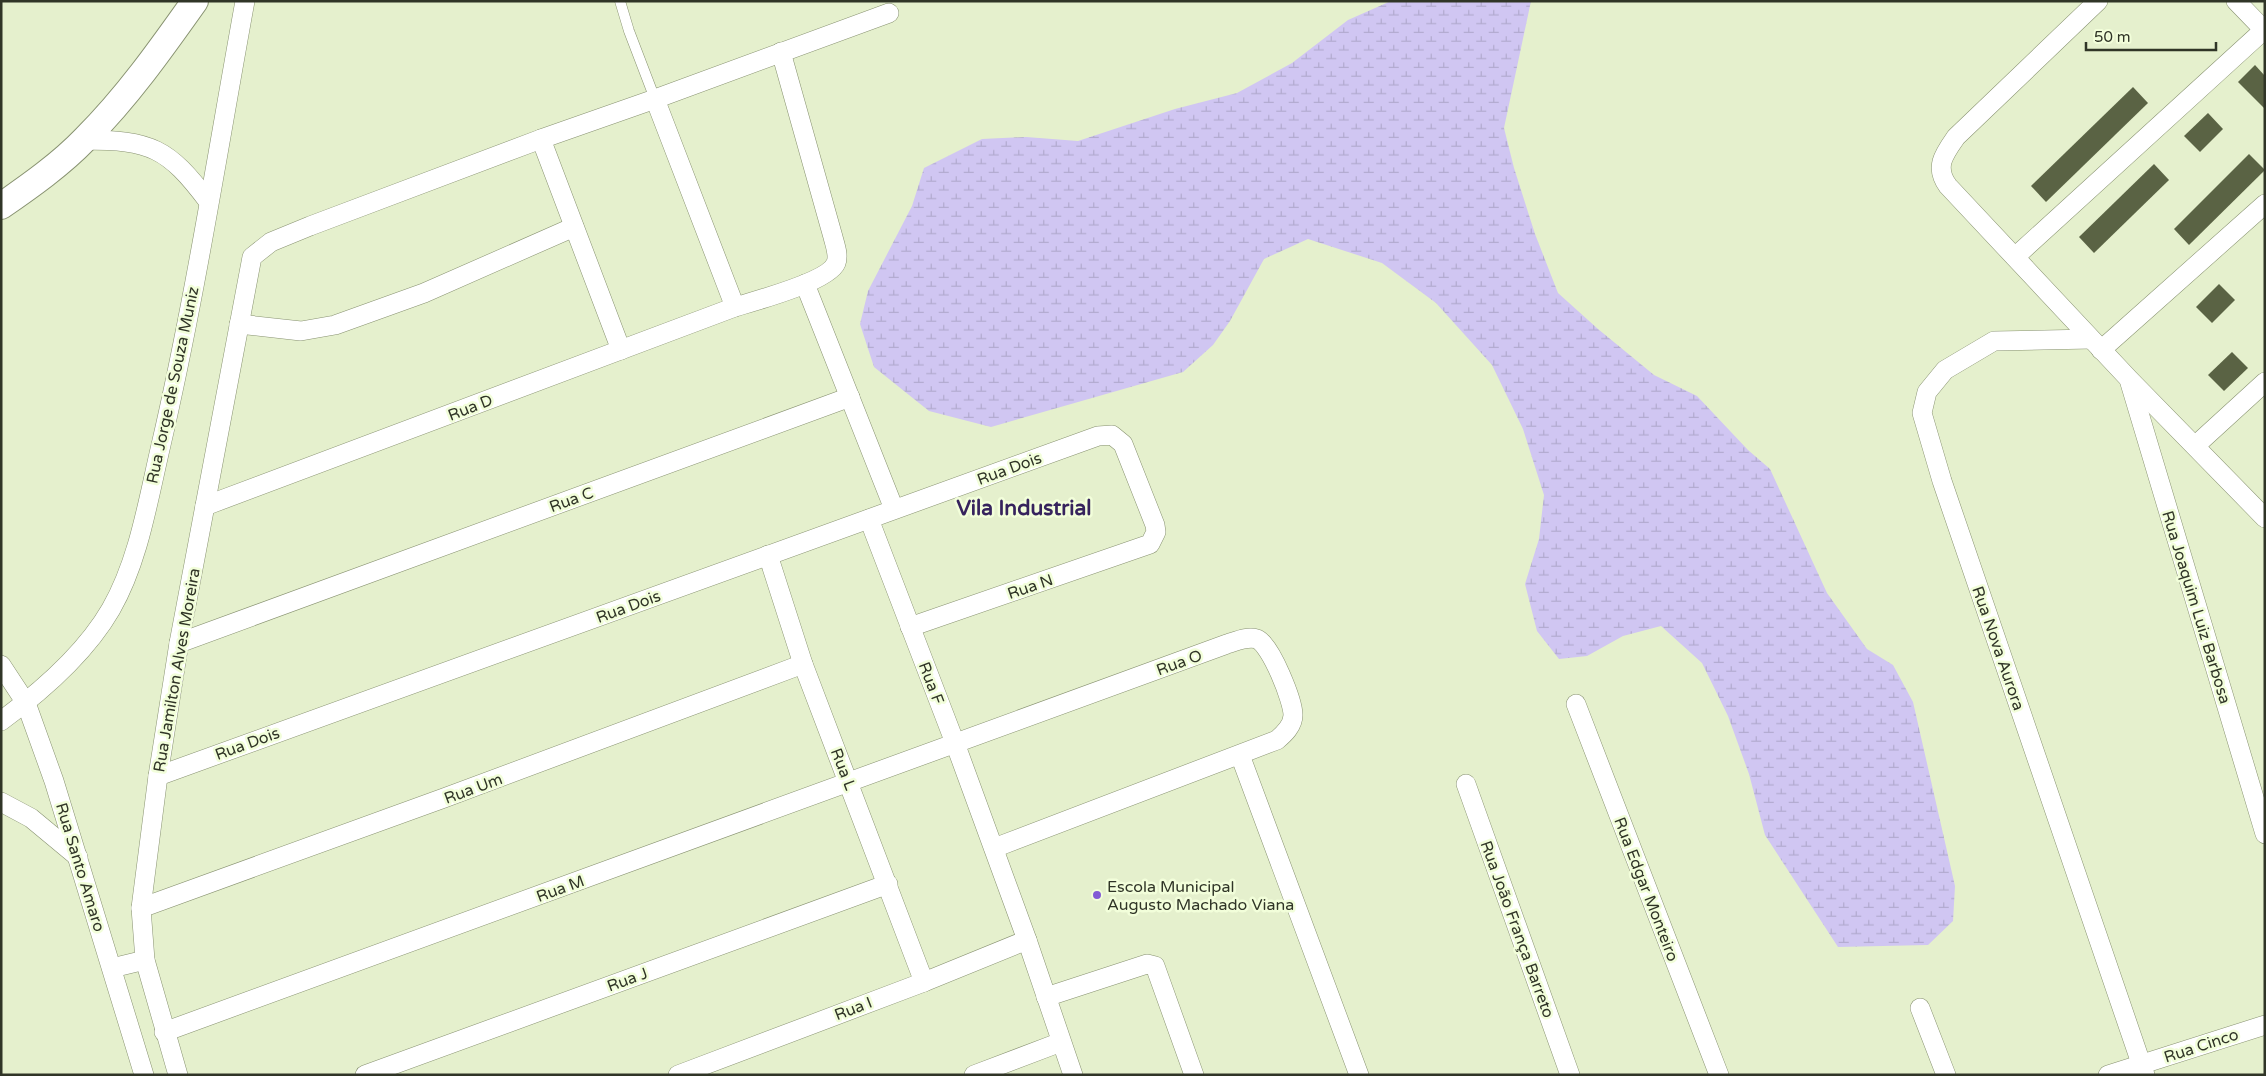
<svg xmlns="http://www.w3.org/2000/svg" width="2266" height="1076" font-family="'Varela Round',sans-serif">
  <defs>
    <pattern id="wetland-marsh" width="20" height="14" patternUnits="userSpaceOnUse" patternTransform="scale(1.25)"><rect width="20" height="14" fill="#d0c6f2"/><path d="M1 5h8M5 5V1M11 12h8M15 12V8" fill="none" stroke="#b3abd0"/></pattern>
  </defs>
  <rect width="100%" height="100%" fill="#e5f0cd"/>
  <polygon fill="url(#wetland-marsh)" points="1391,1 1531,1 1504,128 1514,168 1535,234 1558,293 1598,329 1654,375 1697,396 1748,450 1770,469 1827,593 1867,649 1893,665 1913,702 1955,886 1953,921 1928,945 1838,947 1765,835 1749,774 1728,716 1702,663 1661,626 1623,636 1587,656 1559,659 1537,631 1525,584 1539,539 1544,495 1523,429 1492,365 1436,303 1382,263 1308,239 1264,259 1230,321 1213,345 1183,372 991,427 929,411 874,367 860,324 868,291 912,206 924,168 982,139 1026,137 1078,141 1175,109 1237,93 1292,63 1348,20"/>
  <g fill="#5a6344">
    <polygon points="2255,65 2265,76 2265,109 2238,82"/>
    <polygon points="2133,87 2148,103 2046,202 2031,186"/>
    <polygon points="2208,113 2223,129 2200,152 2184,136"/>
    <polygon points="2249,154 2265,170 2189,245 2174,229"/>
    <polygon points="2154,164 2169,180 2094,253 2079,237"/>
    <polygon points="2219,284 2235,300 2212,323 2196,307"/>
    <polygon points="2232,352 2248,368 2224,391 2208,375"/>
  </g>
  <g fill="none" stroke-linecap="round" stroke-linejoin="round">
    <defs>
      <polyline id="lane" points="620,1 629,31 655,99"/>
      <g id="street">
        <path d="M2098 1 1956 137C1944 154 1934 167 1948 186L2129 379 2265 518"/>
        <polyline points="2236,1 2265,31"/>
        <polyline points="655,99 735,307"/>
        <polyline points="541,139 621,350"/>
        <path d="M84 140C151 140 168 148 208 201"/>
        <polyline points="2015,257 2265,29"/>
        <polyline points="805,284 894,509"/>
        <polyline points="239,324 301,331 335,325 424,293 574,227"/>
        <polyline points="2091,339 1994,341 1945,370 1927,392 1922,413 1942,481 2145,1075"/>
        <polyline points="2101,350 2265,204"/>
        <polyline points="2130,383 2265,834"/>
        <polyline points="2195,446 2265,382"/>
        <path d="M205 506 735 307C755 301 829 281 836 263 839 255 835 245 833 237L781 52"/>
        <polyline points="869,519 955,743 1027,940 1073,1075"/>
        <polyline points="768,555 803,664 924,982"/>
        <polyline points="179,643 850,397"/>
        <polyline points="1,665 26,703 54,781 144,1075"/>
        <polyline points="1576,704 1719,1075"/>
        <path d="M1 721C42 691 85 654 111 609 139 560 148 500 161 445 195 298 218 149 245 1"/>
        <polyline points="1240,755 1359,1075"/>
        <polyline points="158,776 1098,436 1112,435 1123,444 1155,525 1156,532 1150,544 910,627"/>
        <polyline points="1466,784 1570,1075"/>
        <polyline points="1,802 31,818 78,857"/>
        <polyline points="141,908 444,798 803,664"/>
        <polyline points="112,968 145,960"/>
        <polyline points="1046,997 1147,964 1155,966 1194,1075"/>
        <polyline points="1920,1008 1946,1075"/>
        <path d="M164 1032 1227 644C1237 641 1247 636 1257 639 1271 645 1293 701 1293 715 1293 726 1284 734 1277 740L994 848"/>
        <polyline points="178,1075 145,960 141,908 158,776 179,643 252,257 271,242 310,226 541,139 655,99 889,13"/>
        <polyline points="365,1075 888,884"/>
        <polyline points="678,1075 924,982 1027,940"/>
        <polyline points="974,1075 1061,1042"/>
        <polyline points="2108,1075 2265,1025"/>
      </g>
      <path id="secondary" d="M1 206C30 186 61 164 85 139 127 97 161 49 195 1"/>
    </defs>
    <use href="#lane" stroke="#889271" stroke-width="11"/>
    <use href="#street" stroke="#889271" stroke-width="20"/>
    <use href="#secondary" stroke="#889271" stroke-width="28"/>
    <use href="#lane" stroke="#fff" stroke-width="10"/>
    <use href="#street" stroke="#fff" stroke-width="19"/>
    <use href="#secondary" stroke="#fff" stroke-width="26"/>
  </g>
  <circle fill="#835bd5" stroke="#f2feda" stroke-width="2" cx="1097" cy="895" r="5"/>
  <g text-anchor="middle" stroke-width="5" stroke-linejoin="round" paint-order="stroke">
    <g font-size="16" fill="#303527" stroke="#f2feda">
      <text transform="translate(172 385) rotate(-78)" y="6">Rua Jorge de Souza Muniz</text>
      <text transform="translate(470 407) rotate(-21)" y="6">Rua D</text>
      <text transform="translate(1009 468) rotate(-20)" y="6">Rua Dois</text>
      <text transform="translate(571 499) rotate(-20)" y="6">Rua C</text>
      <text transform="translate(1030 586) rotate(-19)" y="6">Rua N</text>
      <text transform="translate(628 606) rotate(-20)" y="6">Rua Dois</text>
      <text transform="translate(2197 607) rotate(73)" y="6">Rua Joaquim Luiz Barbosa</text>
      <text transform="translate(1999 648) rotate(71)" y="6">Rua Nova Aurora</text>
      <text transform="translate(1179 662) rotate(-20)" y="6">Rua O</text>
      <text transform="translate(176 670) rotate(-80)" y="6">Rua Jamilton Alves Moreira</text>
      <text transform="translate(932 683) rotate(69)" y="6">Rua F</text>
      <text transform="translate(247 743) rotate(-20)" y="6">Rua Dois</text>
      <text transform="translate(844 769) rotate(69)" y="6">Rua L</text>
      <text transform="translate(473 788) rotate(-20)" y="6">Rua Um</text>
      <text transform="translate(81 867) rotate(73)" y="6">Rua Santo Amaro</text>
      <text transform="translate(560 888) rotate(-20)" y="6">Rua M</text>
      <text transform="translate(1647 889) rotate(69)" y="6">Rua Edgar Monteiro</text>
      <text transform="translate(1518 929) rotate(70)" y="6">Rua João França Barreto</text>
      <text transform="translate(627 979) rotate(-20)" y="6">Rua J</text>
      <text transform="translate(853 1008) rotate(-21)" y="6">Rua I</text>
      <text transform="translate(2201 1045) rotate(-18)" y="6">Rua Cinco</text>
    </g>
    <g font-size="16" fill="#303527" stroke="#f2feda" text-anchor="start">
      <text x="1107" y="892">Escola Municipal<tspan x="1107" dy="18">Augusto Machado Viana</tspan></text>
    </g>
    <g font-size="21" font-weight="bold" fill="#36235d" stroke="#f2feda">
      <text x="1024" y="515">Vila Industrial</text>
    </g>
  </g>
  <rect width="2266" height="1076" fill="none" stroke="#303527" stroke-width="5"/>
  <path d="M2086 42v8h130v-8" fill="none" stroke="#303527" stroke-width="2.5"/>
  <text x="2094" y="42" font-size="15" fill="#303527" stroke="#f2feda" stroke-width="4" paint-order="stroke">50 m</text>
</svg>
